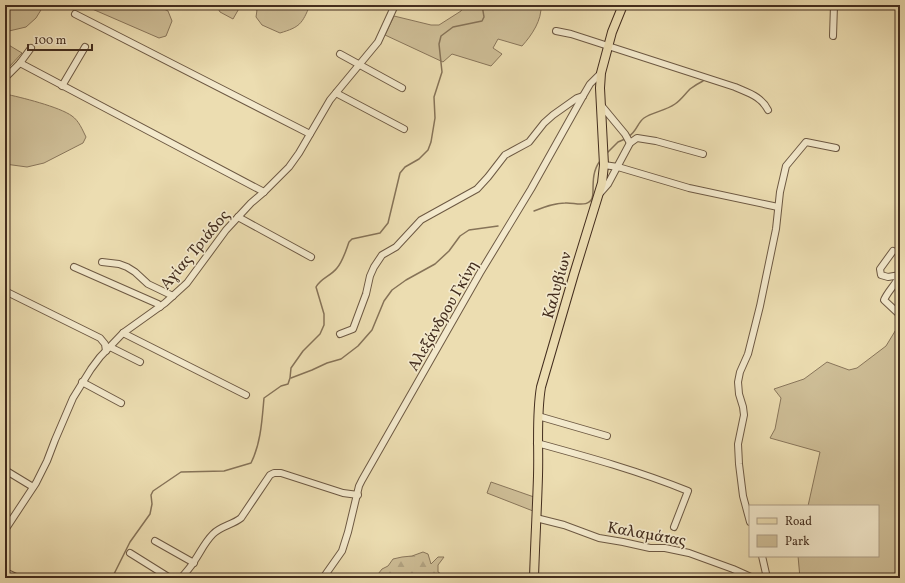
<svg xmlns="http://www.w3.org/2000/svg" width="905" height="583" font-family="Vollkorn,serif">
  <defs>
    <pattern id="forest-firs" width="22" height="20" patternUnits="userSpaceOnUse"><rect width="22" height="20" fill="#cfbf98"/><path d="M5 1l3.5 6h-7zM16 11l3.5 6h-7z" fill="#b3a483"/></pattern>
  </defs>
  <rect width="100%" height="100%" fill="#ecddb1"/>
  <filter id="stains"><feTurbulence type="fractalNoise" baseFrequency=".005" numOctaves="4"/><feColorMatrix values="0 0 0 0 .2 0 0 0 0 .09 0 0 0 0 .02 0 0 0 .5 -.17"/></filter>
  <radialGradient id="worn" r=".72"><stop offset=".6" stop-color="#630" stop-opacity="0"/><stop offset="1" stop-color="#630" stop-opacity=".3"/></radialGradient>
  <g fill="#cfbf98" stroke="#89765b">
    <polygon points="5,5 44,5 36,18 26,27 9,31 6,38 7,44 22,53 9,67 5,69"/>
    <polygon points="83,5 156,5 168,11 172,21 166,36 159,38"/>
    <path d="M216 5H310C302 24 300 27 280 33L262 25 256 17 257 10 241 5 233 19 220 12Z"/>
    <path d="M465 5H541C542 20 532 35 522 46L498 39 493 48 502 54 491 66 452 54 443 62 385 35 394 16 431 25H439L461 11Z"/>
    <path d="M5 94C20 97 60 107 72 116 79 121 82 129 86 137L83 143 44 163 27 167 5 164Z"/>
    <polygon points="900,323 900,578 800,578 798,556 878,556 878,506 808,506 820,452 770,438 775,429 781,398 774,389 804,379 827,362 849,370 857,368 886,346"/>
    <polygon points="491,482 534,497 533,511 487,493"/>
  </g>
  <polygon fill="url(#forest-firs)" stroke="#89765b" points="423,552 428,554 431,564 438,557 444,557 438,565 438,572 448,578 375,578 382,569 388,566 393,559 402,557 412,556"/>
  <g fill="none" stroke-linecap="round" stroke-linejoin="round">
    <g stroke="#867358" stroke-width="1.5">
      <path d="M628 137C637 132 637 123 644 118 653 112 665 111 675 104 681 100 685 94 690 89 694 86 699 83 703 81"/>
      <polyline points="606,154 618,142 625,139"/>
      <path d="M534 211C544 207 554 203 565 203 572 202 583 207 589 202 593 200 593 195 593 191 593 181 593 170 600 161"/>
      <polyline points="291,378 312,370 327,363 341,359 358,346 372,330 384,301 392,290 406,280 435,264 449,251 460,236 469,230 498,226"/>
      <path d="M112 578 130 542 150 514 152 504 151 495 153 491 181 472 224 471 251 463C261 443 262 420 264 398L281 386 288 384 290 378 291 368 303 351 320 334 324 325V314L316 287C321 278 331 276 337 268 343 261 346 250 349 242L352 239 380 233 388 223 400 173 405 167 419 159 428 150 431 142 435 118 434 97 442 72 439 44 441 36 453 27 482 21 484 17 482 5"/>
    </g>
    <defs>
      <g id="minor">
        <polyline points="75,14 310,134"/>
        <path d="M556 31 571 34 735 87C748 93 761 96 768 110"/>
        <polyline points="833,36 834,5"/>
        <polyline points="340,54 402,88"/>
        <polyline points="20,63 264,192"/>
        <polyline points="5,78 20,63 31,48"/>
        <polyline points="62,86 85,47"/>
        <polyline points="336,93 404,129"/>
        <polyline points="601,105 625,134 630,143"/>
        <polyline points="604,165 618,167 689,188 778,207"/>
        <polyline points="601,192 608,184 630,143 637,138 656,141 703,154"/>
        <polyline points="238,217 311,257"/>
        <polyline points="893,251 880,269 881,275 888,277 900,275"/>
        <polyline points="102,262 119,264 127,267 135,272 148,284 173,296"/>
        <polyline points="74,267 158,304 160,307"/>
        <path d="M900 275C896 284 888 291 884 300L900 315"/>
        <polyline points="5,291 100,338 105,344 106,351"/>
        <polyline points="123,333 246,395"/>
        <polyline points="340,334 353,329 366,294 370,276 374,267 382,255 396,247 421,220 477,189 488,177 505,155 529,142 544,123 553,115 577,98 583,96"/>
        <polyline points="110,347 140,362"/>
        <polyline points="82,382 121,403"/>
        <polyline points="538,416 607,436"/>
        <path d="M537 443C588 457 639 471 688 491L674 527"/>
        <polyline points="5,470 33,487"/>
        <polyline points="536,518 564,525 599,538 623,542 650,548 665,548 689,553 733,569 753,578"/>
        <polyline points="750,522 743,496 739,464 738,444 744,415 743,407 739,394 738,382 740,372 748,354 760,306 776,229 780,192 786,166 806,142 836,148"/>
        <polyline points="5,530 36,483 47,461 55,440 73,398 91,369 100,357 123,333 165,303 187,283 226,230 251,203 264,192 289,167 299,153 330,100 378,42 395,5"/>
        <polyline points="155,541 194,563"/>
        <polyline points="130,553 170,578"/>
        <polyline points="762,556 767,578"/>
        <polyline points="5,572 18,578"/>
        <path d="M181 578C186 572 191 567 195 560 201 551 205 542 213 534 221 526 232 525 241 518L270 475 274 473H281L343 493 358 495"/>
        <polyline points="323,578 342,551 348,532 359,486 362,480 480,273 531,189 583,96 590,84 601,73"/>
      </g>
      <path id="major" d="M534 578C535 544 537 510 538 476 539 446 536 417 541 387L574 274 602 183 604 165 600 88 601 73 612 32 623 5"/>
    </defs>
    <use href="#minor" stroke="#6d5943" stroke-width="8"/>
    <use href="#major" stroke="#432d1e" stroke-width="10"/>
    <use href="#minor" stroke="#f3e9cc" stroke-width="6"/>
    <use href="#major" stroke="#ecddb1" stroke-width="8"/>
  </g>
  <g text-anchor="middle" stroke-width="3.5" stroke-linejoin="round" paint-order="stroke">
    <g font-size="16" fill="#432d1e" stroke="#f3e9cc">
      <text transform="translate(194 249) rotate(-50)" y="6">Αγίας Τριάδος</text>
      <text transform="translate(556 285) rotate(-74)" y="6">Καλυβίων</text>
      <text transform="translate(442 315) rotate(-60)" y="6">Αλεξάνδρου Γκίνη</text>
      <text transform="translate(647 533) rotate(10)" y="6">Καλαμάτας</text>
    </g>
  </g>
  <rect width="905" height="583" fill="none" stroke="#ecddb1" stroke-width="20"/>
  <rect x="6" y="6" width="893" height="571" fill="none" stroke="#432d1e" stroke-width="2"/>
  <rect x="10" y="10" width="885" height="563" fill="none" stroke="#432d1e"/>
  <rect x="749" y="505" width="130" height="52" fill="#f3e9cc" stroke="#ad9e86"/>
  <rect x="757" y="518" width="20" height="6" fill="#ecddb1" stroke="#ad9e86"/>
  <text x="785" y="525" font-size="12" fill="#432d1e">Road</text>
  <rect x="757" y="535" width="20" height="12" fill="#cfbf98" stroke="#ad9e86"/>
  <text x="785" y="545" font-size="12" fill="#432d1e">Park</text>
  <path d="M28 44v6h64v-6" fill="none" stroke="#432d1e" stroke-width="2"/>
  <text x="34" y="44" font-size="12" fill="#432d1e" stroke="#f3e9cc" stroke-width="3" paint-order="stroke">100 m</text>
  <rect width="100%" height="100%" filter="url(#stains)"/>
  <rect width="100%" height="100%" fill="url(#worn)"/>
</svg>
